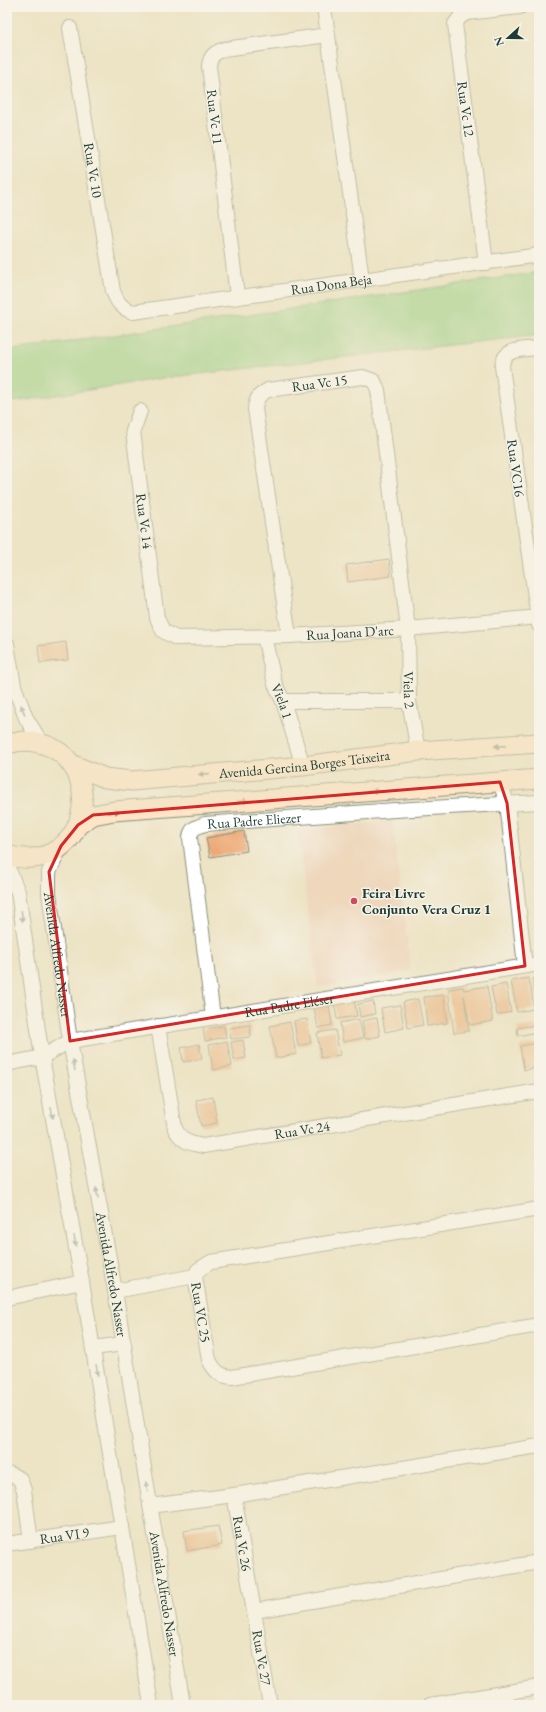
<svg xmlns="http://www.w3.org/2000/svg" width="546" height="1712" font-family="'EB Garamond',serif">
  <rect width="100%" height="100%" fill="#f7f3e8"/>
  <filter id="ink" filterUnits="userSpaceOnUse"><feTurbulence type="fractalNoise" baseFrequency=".025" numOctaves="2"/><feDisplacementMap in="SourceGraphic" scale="8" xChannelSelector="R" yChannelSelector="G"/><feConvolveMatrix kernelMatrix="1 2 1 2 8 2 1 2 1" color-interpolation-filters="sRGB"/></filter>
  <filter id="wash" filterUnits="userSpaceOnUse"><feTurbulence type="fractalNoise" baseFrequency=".012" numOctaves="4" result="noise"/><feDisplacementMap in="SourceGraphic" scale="16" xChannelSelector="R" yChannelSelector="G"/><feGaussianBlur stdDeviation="0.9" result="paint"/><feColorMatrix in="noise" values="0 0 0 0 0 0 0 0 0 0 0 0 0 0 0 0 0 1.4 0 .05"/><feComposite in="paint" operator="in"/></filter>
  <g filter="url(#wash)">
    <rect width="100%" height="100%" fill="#ede3c5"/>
    <polygon fill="#eed7bb" points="392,820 411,970 318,987 297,831"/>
    <polygon fill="#92d186" stroke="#58875d" points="539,272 539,335 163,378 7,403 7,351"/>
    <g id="blocks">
      <g fill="#edaa77">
        <polygon points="389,559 391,576 348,582 346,565"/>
        <polygon points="66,642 68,660 40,663 38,646"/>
        <polygon points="244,831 247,851 210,857 206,838"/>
        <polygon points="529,978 534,1009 517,1012 511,981"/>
        <polygon points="539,978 539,1005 538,1005 533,979"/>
        <polygon points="506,984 511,1012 497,1015 491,987"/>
        <polygon points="487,986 493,1021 470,1025 464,996 469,1031 454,1033 448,989 463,987 464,990"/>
        <polygon points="444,995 447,1023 427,1026 424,997"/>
        <polygon points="418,999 423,1025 408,1028 403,1002"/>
        <polygon points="354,1000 357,1016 337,1019 334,1003"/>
        <polygon points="373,1001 375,1014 360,1017 358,1004"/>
        <polygon points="329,1005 332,1025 318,1028 314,1008"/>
        <polygon points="400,1005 404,1028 385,1032 381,1008"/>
        <polygon points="377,1018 380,1036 365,1039 362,1021"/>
        <polygon points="307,1019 311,1043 298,1046 294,1021"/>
        <polygon points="359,1019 363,1038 343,1042 340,1023"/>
        <polygon points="290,1022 296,1054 276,1058 270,1026"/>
        <polygon points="250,1025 251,1037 231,1039 229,1028"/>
        <polygon points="536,1025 537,1032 518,1036 517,1028"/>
        <polygon points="224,1026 226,1037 205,1041 203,1029"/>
        <polygon points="335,1030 340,1055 321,1058 317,1033"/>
        <polygon points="243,1040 246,1058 234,1060 231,1042"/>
        <polygon points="227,1041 232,1066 213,1070 209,1045"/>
        <polygon points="538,1043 539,1067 524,1070 520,1046"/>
        <polygon points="199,1044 202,1059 183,1062 181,1048"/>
        <polygon points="213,1097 217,1123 201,1126 196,1100"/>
        <polygon points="218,1526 222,1545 187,1551 184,1531"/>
      </g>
    </g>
  </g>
  <g filter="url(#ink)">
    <use href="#blocks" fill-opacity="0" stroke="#86907c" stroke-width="1"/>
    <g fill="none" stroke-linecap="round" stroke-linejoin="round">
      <defs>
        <g id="minor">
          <polyline points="324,7 362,279"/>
          <path id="s1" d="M70 28 113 291C117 302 121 308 133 312L539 255"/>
          <polyline points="486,263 455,24 460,17 467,13 520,7"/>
          <path d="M237 296 209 66C210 56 214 53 224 49L328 35"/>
          <path id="s2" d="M140 411 133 431 157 618 163 631 176 638 289 636 408 629 539 617"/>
          <path d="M539 625 502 366C504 347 523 350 539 348"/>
          <path id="s3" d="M289 636 255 409C256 398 259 395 268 390L363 377 374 381 378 390 408 629 409 701 418 751"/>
          <path id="s4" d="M264 637 275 684 283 701 303 766"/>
          <polyline points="7,644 14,686 26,718 42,744"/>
          <polyline points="283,701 409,701"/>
          <polyline points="500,782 507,803 525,966"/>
          <path id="s5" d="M61 846 49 872V894L70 1041 115 1291 183 1705"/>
          <polyline points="7,865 18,892 42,1057 82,1282 151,1705"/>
          <path id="s6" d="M213 1017 190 838C191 828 196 827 205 824L395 810 539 802"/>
          <path id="s7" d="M158 1026 175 1129C183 1142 188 1143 203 1146L539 1091"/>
          <path id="s8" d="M7 1064 42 1057 70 1041 539 964"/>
          <path id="s9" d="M539 1209 211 1262 198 1270 195 1276 209 1360C215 1371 219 1376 232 1377L539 1325"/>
          <polyline points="115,1291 195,1276"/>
          <polyline points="7,1298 82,1282"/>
          <polyline points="93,1348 124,1344"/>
          <polyline points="7,1474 10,1474 20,1479 24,1490 31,1541"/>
          <path id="s10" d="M234 1495 270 1705"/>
          <polyline points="150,1506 234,1495 539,1446"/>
          <path id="s11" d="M7 1544 122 1527"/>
          <polyline points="254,1611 539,1562"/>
          <polyline points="430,1705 539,1687"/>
        </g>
        <g id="secondary">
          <path d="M7 744C13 743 19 741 25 741 113 746 94 880 7 855"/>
          <path id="s12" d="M71 764 105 778 132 781 303 766 418 751 539 743"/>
          <polyline points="78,825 93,815 114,811 539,779"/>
        </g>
      </defs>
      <use href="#minor" stroke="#86907c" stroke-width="16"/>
      <use href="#secondary" stroke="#86907c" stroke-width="21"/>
      <use href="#minor" stroke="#fff" stroke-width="14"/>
      <use href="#secondary" stroke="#ffe4c6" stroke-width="19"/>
    </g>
    <defs><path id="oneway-solid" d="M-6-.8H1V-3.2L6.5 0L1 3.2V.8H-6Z"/></defs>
    <g fill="#8f9e9a">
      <use href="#oneway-solid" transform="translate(23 710) rotate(-111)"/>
      <use href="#oneway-solid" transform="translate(22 916) rotate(82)"/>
      <use href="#oneway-solid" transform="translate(74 1065) rotate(-100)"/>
      <use href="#oneway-solid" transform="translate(52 1113) rotate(80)"/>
      <use href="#oneway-solid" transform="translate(97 1193) rotate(-100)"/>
      <use href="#oneway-solid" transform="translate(75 1241) rotate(80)"/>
      <use href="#oneway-solid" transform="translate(97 1370) rotate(81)"/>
      <use href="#oneway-solid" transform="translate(147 1487) rotate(-99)"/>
    </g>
    <g fill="#8f907d">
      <use href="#oneway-solid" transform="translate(500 746) rotate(177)"/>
      <use href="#oneway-solid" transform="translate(204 774) rotate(175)"/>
      <use href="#oneway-solid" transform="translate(373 791) rotate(-5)"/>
      <use href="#oneway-solid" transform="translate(243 801) rotate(-5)"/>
      <use href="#oneway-solid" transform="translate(114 812) rotate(-8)"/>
    </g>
  </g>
  <path d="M0 0H546V1712H0ZM500 782 507 803 525 966 70 1041 49 872 61 846 78 825 93 815Z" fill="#ede3c5" fill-opacity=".55" fill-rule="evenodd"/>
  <path fill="none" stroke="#d62828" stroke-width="3" stroke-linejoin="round" d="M500 782 507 803 525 966 70 1041 49 872 61 846 78 825 93 815Z"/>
  <circle fill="#d1495b" stroke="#f7f3e8" stroke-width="1.5" cx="354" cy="901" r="4"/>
  <g text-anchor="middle" stroke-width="3" stroke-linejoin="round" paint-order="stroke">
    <g font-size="14" fill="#1f3d34" stroke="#f7f3e8">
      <text transform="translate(466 109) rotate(82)" y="5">Rua Vc 12</text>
      <text transform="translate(215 117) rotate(83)" y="5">Rua Vc 11</text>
      <text dy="5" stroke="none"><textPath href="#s1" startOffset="144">Rua Vc 10</textPath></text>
      <text dy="5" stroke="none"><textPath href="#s1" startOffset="497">Rua Dona Beja</textPath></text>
      <text dy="5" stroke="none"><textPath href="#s3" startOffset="306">Rua Vc 15</textPath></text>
      <text transform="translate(516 468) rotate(82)" y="5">Rua VC16</text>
      <text dy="5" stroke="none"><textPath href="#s2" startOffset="112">Rua Vc 14</textPath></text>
      <text dy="5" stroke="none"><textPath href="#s2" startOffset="413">Rua Joana D'arc</textPath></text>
      <text dy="5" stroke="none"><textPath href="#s3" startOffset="673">Viela 2</textPath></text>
      <text dy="5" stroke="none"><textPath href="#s4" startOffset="67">Viela 1</textPath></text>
      <text dy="5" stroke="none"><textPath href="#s12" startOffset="237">Avenida Gercina Borges Teixeira</textPath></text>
      <text dy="5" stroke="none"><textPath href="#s6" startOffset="252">Rua Padre Eliezer</textPath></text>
      <text dy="5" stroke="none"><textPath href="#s5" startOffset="112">Avenida Alfredo Nasser</textPath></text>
      <text dy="5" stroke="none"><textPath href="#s8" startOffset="290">Rua Padre Eléser</textPath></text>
      <text dy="5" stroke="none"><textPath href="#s7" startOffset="239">Rua Vc 24</textPath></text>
      <text dy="5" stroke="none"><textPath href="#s5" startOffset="436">Avenida Alfredo Nasser</textPath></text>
      <text dy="5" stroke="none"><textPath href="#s9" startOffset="391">Rua VC 25</textPath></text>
      <text dy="5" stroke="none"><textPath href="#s11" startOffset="58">Rua VI 9</textPath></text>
      <text dy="5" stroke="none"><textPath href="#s10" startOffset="49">Rua Vc 26</textPath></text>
      <text dy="5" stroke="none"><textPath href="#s5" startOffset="760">Avenida Alfredo Nasser</textPath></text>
      <text dy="5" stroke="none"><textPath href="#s10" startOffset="165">Rua Vc 27</textPath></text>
    </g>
    <g font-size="14" font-weight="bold" fill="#1f3d34" stroke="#f7f3e8" text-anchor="start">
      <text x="362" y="898">Feira Livre<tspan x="362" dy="16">Conjunto Vera Cruz 1</tspan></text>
    </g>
  </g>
  <rect width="546" height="1712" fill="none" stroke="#f7f3e8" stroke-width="24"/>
  <g transform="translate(508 38) rotate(249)" stroke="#f7f3e8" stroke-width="3" paint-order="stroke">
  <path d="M0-3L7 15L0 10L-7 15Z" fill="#1f3d34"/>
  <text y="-6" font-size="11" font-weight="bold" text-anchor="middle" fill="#1f3d34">N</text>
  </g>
</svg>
